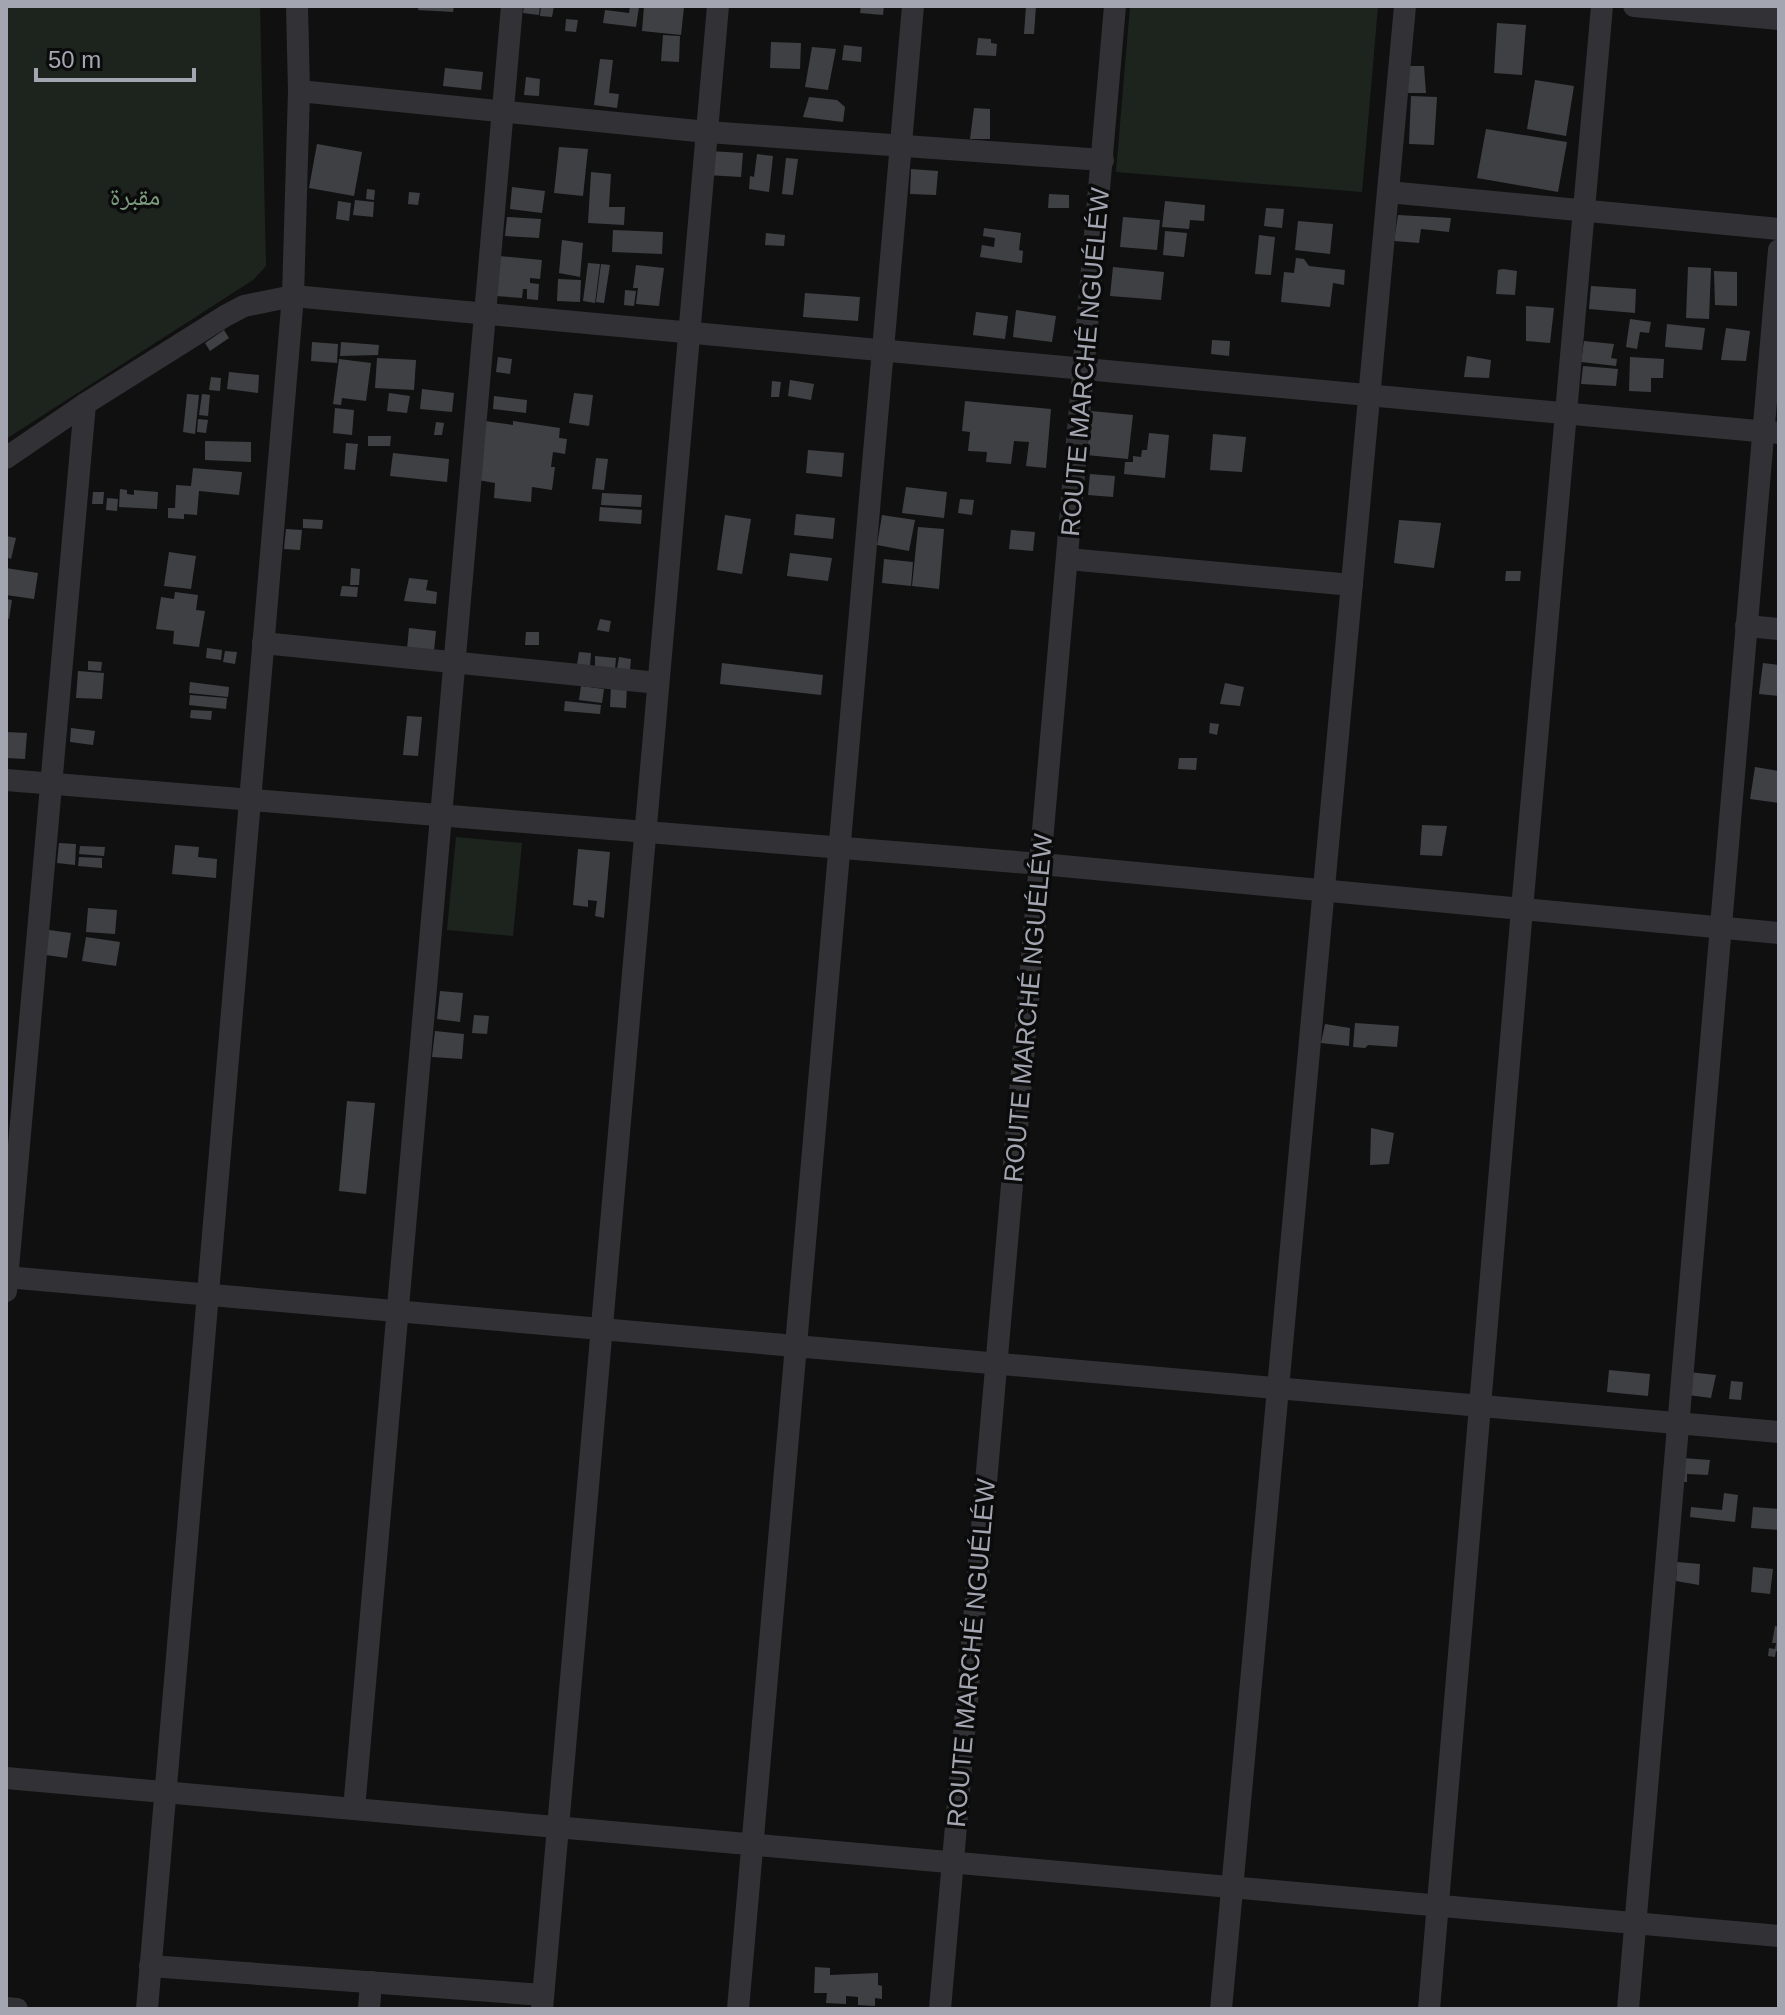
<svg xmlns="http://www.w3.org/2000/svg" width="1785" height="2015" font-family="Helvetica,'Noto Naskh Arabic',sans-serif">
  <rect width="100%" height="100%" fill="#101011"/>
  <g fill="#1d241e">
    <polygon points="6,6 260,6 266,266 253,280 6,439"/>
    <polygon points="1130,6 1378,6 1362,192 1116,172"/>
    <polygon points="456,837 522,843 513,936 447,930"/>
  </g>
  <g fill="#3f4044">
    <polygon points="419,6 454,6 453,12 418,10"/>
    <polygon points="524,6 540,6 539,15 523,13"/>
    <polygon points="541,6 554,6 552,17 540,16"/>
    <polygon points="630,6 639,7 636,27 603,23 605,10 629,13"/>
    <polygon points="644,6 684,7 681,35 642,31"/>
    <polygon points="861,6 884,6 883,15 860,13"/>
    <polygon points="1026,6 1036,6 1034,34 1024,34"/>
    <polygon points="566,19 578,20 576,32 565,31"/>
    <polygon points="1497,23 1526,25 1522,75 1494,73"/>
    <polygon points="663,35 680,36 679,62 661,61"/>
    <polygon points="978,38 991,39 991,43 997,44 996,56 976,55"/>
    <polygon points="771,42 801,43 800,69 770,68"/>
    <polygon points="844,45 862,47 861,62 842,60"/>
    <polygon points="812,47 836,49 828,90 805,87"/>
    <polygon points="600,59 613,60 609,93 619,94 617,108 594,105"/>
    <polygon points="1408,66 1424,66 1426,93 1408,93"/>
    <polygon points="445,68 483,72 481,90 443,86"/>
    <polygon points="526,77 540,79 539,96 524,95"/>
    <polygon points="1535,80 1574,86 1566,136 1527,129"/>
    <polygon points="1411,96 1437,97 1434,145 1409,144"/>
    <polygon points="809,97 837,100 845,107 843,122 803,117"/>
    <polygon points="974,108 990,109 990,139 970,139"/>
    <polygon points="1486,129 1567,142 1558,192 1477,178"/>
    <polygon points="317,144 362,152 354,196 309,188"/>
    <polygon points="559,147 588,149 583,196 554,193"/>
    <polygon points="709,151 743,153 741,177 707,175"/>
    <polygon points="757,154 773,156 769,192 749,189 750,176 754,177"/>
    <polygon points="786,158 798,159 793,195 782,194"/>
    <polygon points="911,169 938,171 936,195 910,194"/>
    <polygon points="591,172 611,174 609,207 625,207 624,225 588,223"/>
    <polygon points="512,187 545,191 542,213 510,209"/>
    <polygon points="367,189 375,190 374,200 366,199"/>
    <polygon points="409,192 420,193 418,205 408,204"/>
    <polygon points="1049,194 1069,195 1069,208 1048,208"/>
    <polygon points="355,200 374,202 373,217 353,215"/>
    <polygon points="338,201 351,203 349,221 336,219"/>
    <polygon points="1165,201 1205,205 1204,221 1190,220 1189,229 1162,227"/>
    <polygon points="1266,208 1284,209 1282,228 1264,226"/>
    <polygon points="1398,215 1451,218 1449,232 1421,229 1419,243 1394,241"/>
    <polygon points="507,217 541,219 539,238 505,236"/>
    <polygon points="1123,217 1160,220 1157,250 1120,247"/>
    <polygon points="1298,221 1333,224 1330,254 1295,250"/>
    <polygon points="984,228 1021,233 1019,250 1023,251 1022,263 980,257 982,245 994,247 995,238 983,236"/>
    <polygon points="613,230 663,232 662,254 612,252"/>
    <polygon points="1165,231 1187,233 1184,257 1163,255"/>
    <polygon points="766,233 785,235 784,246 765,245"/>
    <polygon points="1259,235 1275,237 1271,275 1255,274"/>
    <polygon points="562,240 583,243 580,277 559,273"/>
    <polygon points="499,256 542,260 540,279 530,278 530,283 539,284 538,300 527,299 527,289 523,289 522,298 495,296"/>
    <polygon points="1296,258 1304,259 1309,266 1345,270 1344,285 1333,283 1330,307 1281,302 1284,272 1294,273"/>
    <polygon points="588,263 600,264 595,303 583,301"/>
    <polygon points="601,264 610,265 604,303 596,302"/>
    <polygon points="636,265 664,268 659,306 636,304 638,288 633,288"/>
    <polygon points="1113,267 1164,272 1161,300 1110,296"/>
    <polygon points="1688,267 1711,268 1709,319 1686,318"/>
    <polygon points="1503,269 1517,271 1515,295 1496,294 1498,270"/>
    <polygon points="1714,271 1737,272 1737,306 1715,305"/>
    <polygon points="558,279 581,280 580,302 557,301"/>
    <polygon points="1591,286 1636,289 1635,313 1589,309"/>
    <polygon points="625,290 636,291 634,306 624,305"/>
    <polygon points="805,293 860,297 858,321 803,317"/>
    <polygon points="1526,306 1554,308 1550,343 1526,341"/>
    <polygon points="1016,310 1056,316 1052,342 1013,337"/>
    <polygon points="976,312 1008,316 1005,339 973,335"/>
    <polygon points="1630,319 1651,322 1649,333 1640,332 1637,349 1626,347"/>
    <polygon points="1667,324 1705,328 1702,350 1665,347"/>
    <polygon points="1726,328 1750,331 1746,361 1721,360"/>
    <polygon points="224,330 229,338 210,351 205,343"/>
    <polygon points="1212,340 1230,341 1229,356 1211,354"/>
    <polygon points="1584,341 1614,344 1611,358 1617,359 1616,366 1581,362"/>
    <polygon points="312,342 338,344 337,363 311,361"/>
    <polygon points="341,342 379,345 378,355 340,356"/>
    <polygon points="1467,356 1491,360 1489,378 1464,377"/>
    <polygon points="498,357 512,359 510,374 496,372"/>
    <polygon points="1630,357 1664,359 1663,378 1651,378 1651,392 1629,391"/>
    <polygon points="377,358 416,360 414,390 375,388"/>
    <polygon points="339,359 371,363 366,401 342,398 341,405 333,404"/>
    <polygon points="1583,366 1618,369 1616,386 1581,384"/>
    <polygon points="229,372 259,375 258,393 227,389"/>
    <polygon points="211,377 221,378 220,391 209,390"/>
    <polygon points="790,380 814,384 811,400 788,396"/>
    <polygon points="772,381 781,382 779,397 771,397"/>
    <polygon points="422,389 454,393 452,412 420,409"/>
    <polygon points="389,393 410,396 407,413 387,411"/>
    <polygon points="574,393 593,395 589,426 569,423"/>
    <polygon points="187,394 199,395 195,434 183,432"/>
    <polygon points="202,394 210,395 208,416 199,415"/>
    <polygon points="494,396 527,400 526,413 493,409"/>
    <polygon points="965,401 1051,409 1046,468 1026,466 1029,442 1014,441 1011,464 986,462 987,452 968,451 970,432 962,431"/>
    <polygon points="335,408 354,410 352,435 333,433"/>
    <polygon points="1091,411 1133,415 1128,459 1086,455"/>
    <polygon points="198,419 208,420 206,433 197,432"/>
    <polygon points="485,421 513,425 513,421 560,428 559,438 567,439 565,454 553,452 551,467 555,467 552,490 532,487 531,502 494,498 495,483 478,480"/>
    <polygon points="436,422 444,423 442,435 434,435"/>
    <polygon points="1149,433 1169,435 1165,478 1124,474 1125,462 1133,462 1133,456 1141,457 1142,450 1147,450"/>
    <polygon points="1213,434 1246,437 1242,472 1210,470"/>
    <polygon points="368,436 391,436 390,446 368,446"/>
    <polygon points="205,441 251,442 251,462 205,460"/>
    <polygon points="346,443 358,444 355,470 344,469"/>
    <polygon points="808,450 844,453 842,477 806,473"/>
    <polygon points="393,453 449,459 447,482 390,476"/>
    <polygon points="596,458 608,459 604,490 592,489"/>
    <polygon points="193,468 242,472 239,495 199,491 197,515 184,514 184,519 168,518 168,508 175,508 176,485 191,486"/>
    <polygon points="1090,474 1115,476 1113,497 1088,495"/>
    <polygon points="906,487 947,492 944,518 902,513"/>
    <polygon points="120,489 127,490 127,494 134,495 134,490 158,492 157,509 119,507"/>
    <polygon points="93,492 104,492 103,504 92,504"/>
    <polygon points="602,493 642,495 641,507 601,505"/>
    <polygon points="107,498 118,499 117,511 106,510"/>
    <polygon points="960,499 974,500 972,515 958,513"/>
    <polygon points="600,507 642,510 641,524 599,521"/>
    <polygon points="796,514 835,518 833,539 794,535"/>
    <polygon points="725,515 751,519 742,574 717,570"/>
    <polygon points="882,515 915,520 909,551 877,545"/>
    <polygon points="303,519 323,520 322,529 303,528"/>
    <polygon points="1399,520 1441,523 1434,568 1394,563"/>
    <polygon points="918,527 944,529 939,589 912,586"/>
    <polygon points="286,529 302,530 300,550 284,549"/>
    <polygon points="1011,530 1035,532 1033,551 1009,549"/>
    <polygon points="6,536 16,538 11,559 6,557"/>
    <polygon points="169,552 196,556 191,589 164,586"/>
    <polygon points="790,553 832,558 828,581 787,576"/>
    <polygon points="884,559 913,562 911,586 882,583"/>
    <polygon points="6,568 38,573 34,599 6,595"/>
    <polygon points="351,568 360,569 359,585 350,585"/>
    <polygon points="1506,571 1521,571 1520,581 1505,581"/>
    <polygon points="409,578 428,580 426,590 437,592 436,604 404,601"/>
    <polygon points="342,586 358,587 357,597 340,596"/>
    <polygon points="175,592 198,595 196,610 205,611 199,647 173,644 174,631 156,629 161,597 174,599"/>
    <polygon points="6,599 12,600 9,619 6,618"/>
    <polygon points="600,619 611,621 609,632 597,630"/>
    <polygon points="409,628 436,631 434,651 407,649"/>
    <polygon points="526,632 539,632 539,645 525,645"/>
    <polygon points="207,648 222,650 221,660 206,658"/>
    <polygon points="225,651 237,652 235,664 223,662"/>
    <polygon points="579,652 591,653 590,666 577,665"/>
    <polygon points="595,656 616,658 615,669 595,667"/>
    <polygon points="619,657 631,659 630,670 617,669"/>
    <polygon points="88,661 102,662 101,671 88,670"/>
    <polygon points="722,663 823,675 821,695 720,684"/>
    <polygon points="1763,663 1779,665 1779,696 1759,694"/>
    <polygon points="78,671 104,673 102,699 76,698"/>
    <polygon points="190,682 229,687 228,697 189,693"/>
    <polygon points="1225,683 1244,687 1240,706 1220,704"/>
    <polygon points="611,685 627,685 626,708 610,707"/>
    <polygon points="581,686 604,689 602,703 579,700"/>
    <polygon points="190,695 227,698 226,709 189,705"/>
    <polygon points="565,701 601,705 600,714 564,711"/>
    <polygon points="191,710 212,711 211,720 190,718"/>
    <polygon points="407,716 422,717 418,756 403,755"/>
    <polygon points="1210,723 1219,724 1217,735 1209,733"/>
    <polygon points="71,728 95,731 93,745 70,742"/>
    <polygon points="6,732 27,733 25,759 6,758"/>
    <polygon points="1179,758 1197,758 1196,770 1178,769"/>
    <polygon points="1755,767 1779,771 1779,803 1750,799"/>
    <polygon points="1422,825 1447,826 1442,856 1420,855"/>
    <polygon points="59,843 76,844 75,865 57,863"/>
    <polygon points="175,845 199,847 198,857 217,859 216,878 172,874"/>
    <polygon points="80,846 105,847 104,856 79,854"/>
    <polygon points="578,849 610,852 604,918 595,916 597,901 588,900 588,907 573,905"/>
    <polygon points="79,857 102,858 102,868 78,866"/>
    <polygon points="88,908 117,910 115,934 86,932"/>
    <polygon points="49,930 71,933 67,958 46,955"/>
    <polygon points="86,937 120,942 116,966 82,961"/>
    <polygon points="440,991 463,993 460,1022 437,1019"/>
    <polygon points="474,1015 489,1016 487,1034 472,1033"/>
    <polygon points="1355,1023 1399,1026 1397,1047 1368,1045 1365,1048 1353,1047"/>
    <polygon points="1325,1024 1350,1028 1349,1046 1321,1043"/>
    <polygon points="435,1031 464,1034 462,1059 432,1057"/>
    <polygon points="347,1101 375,1103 366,1194 339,1191"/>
    <polygon points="1371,1128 1394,1133 1389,1164 1370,1165"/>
    <polygon points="1609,1370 1650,1374 1648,1396 1607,1392"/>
    <polygon points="1689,1372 1716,1375 1711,1398 1688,1395"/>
    <polygon points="1731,1381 1743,1382 1741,1400 1729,1399"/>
    <polygon points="1683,1458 1710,1460 1708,1475 1687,1474 1687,1482 1681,1482"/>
    <polygon points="1724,1493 1738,1495 1735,1522 1690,1517 1691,1507 1722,1510"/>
    <polygon points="1753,1507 1779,1509 1779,1530 1751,1528"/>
    <polygon points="1677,1562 1700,1564 1699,1585 1676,1581"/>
    <polygon points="1753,1567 1773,1569 1770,1594 1751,1592"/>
    <polygon points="1775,1626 1779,1627 1779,1652 1776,1651 1775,1657 1768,1656 1769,1648 1775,1649 1776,1643 1772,1643"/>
    <polygon points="815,1967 830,1968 830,1975 878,1973 878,1985 882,1986 882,1999 875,1998 875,2006 858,2005 858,1997 846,1996 846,2004 826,2003 827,1993 814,1993"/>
  </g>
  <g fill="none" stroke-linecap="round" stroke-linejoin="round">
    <g stroke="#323236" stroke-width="22">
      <polyline points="1634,6 1779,19"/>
      <polyline points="299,91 707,132 1103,160"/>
      <polyline points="1388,192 1779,229"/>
      <polyline points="6,458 85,404 225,316 244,306 293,296 1779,433"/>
      <polyline points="1068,559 1352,585"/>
      <polyline points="1746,626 1779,629"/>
      <polyline points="263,643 658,683"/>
      <polyline points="6,780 1041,864 1779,933"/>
      <polyline points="6,1277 1779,1432"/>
      <polyline points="6,1291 85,404"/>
      <polyline points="6,1778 1779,1936"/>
      <polyline points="354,1809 512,6"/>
      <polyline points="150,1966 543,1995"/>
      <polyline points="6,2008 17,2009"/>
      <polyline points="147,2009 293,296 299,91 297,6"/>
      <polyline points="369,2009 371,1982"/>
      <polyline points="542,2009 718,6"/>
      <polyline points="738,2009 913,6"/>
      <polyline points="940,2009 1115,6"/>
      <polyline points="1221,2009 1405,6"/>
      <polyline points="1429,2009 1522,909 1602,6"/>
      <polyline points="1628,2009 1779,250"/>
    </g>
  </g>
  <g text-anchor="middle" stroke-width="7" stroke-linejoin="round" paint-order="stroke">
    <g font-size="26" fill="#7b9a7e" stroke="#0b0b0c">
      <text x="135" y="205">مقبرة</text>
    </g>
    <g font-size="26" fill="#a3a6b1" stroke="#0b0b0c">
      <text transform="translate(1085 362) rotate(-85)" y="9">ROUTE MARCHÉ NGUÉLÉW</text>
      <text transform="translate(1028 1008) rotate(-85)" y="9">ROUTE MARCHÉ NGUÉLÉW</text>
      <text transform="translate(971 1653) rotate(-85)" y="9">ROUTE MARCHÉ NGUÉLÉW</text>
    </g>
  </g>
  <rect width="1785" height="2015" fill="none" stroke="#a3a6b1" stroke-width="16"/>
  <path d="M36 68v12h158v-12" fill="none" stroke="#a3a6b1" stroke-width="4"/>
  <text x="48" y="68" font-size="24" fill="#a3a6b1" stroke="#0b0b0c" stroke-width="6" paint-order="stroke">50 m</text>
</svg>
